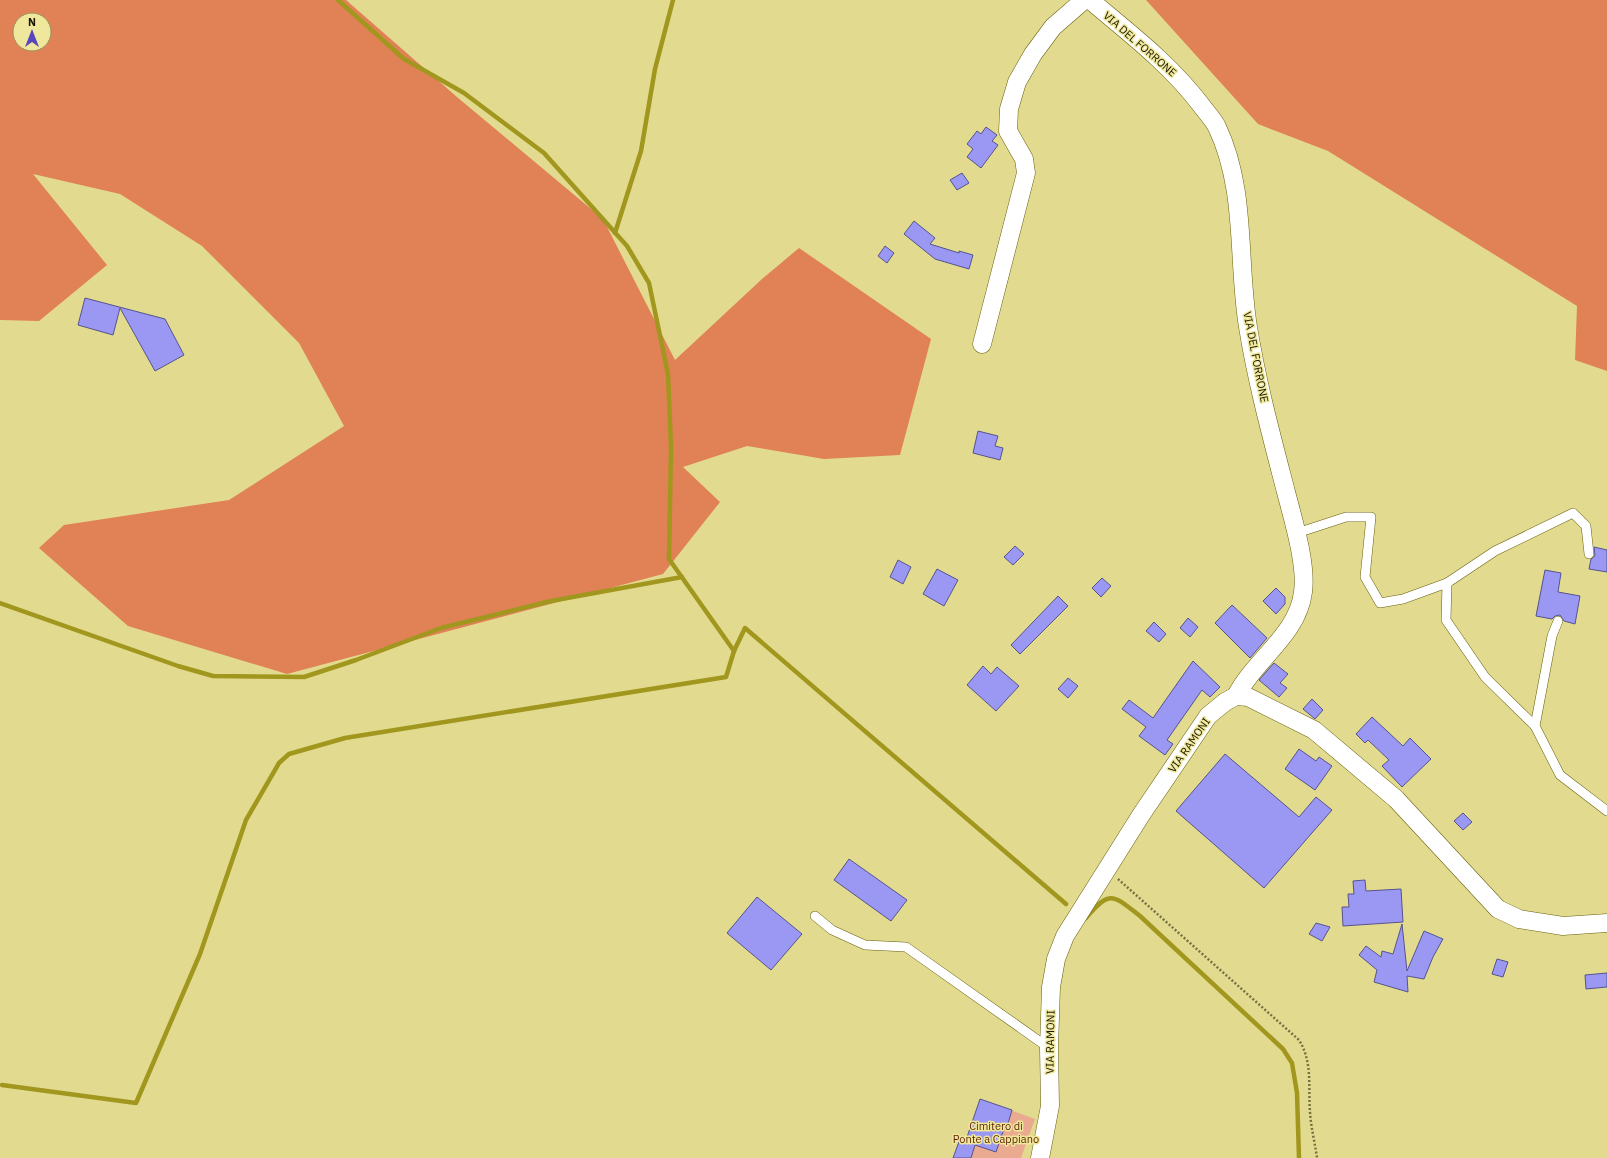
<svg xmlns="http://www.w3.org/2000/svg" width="1607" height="1158" font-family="'IBM Plex Sans',sans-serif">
  <rect width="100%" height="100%" fill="#e2db8f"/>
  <polygon fill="#eaaa8f" points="980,1099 1035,1119 1021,1158 953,1158 960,1139 966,1140"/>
  <g fill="#e18156" fill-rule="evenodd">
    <path d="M0 0H346L457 97 603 219 675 360 762 279 799 248 931 339 900 455 824 459 747 446 683 467 720 502 663 574 287 674 128 626 39 548 64 525 229 500 344 426 299 343 202 246 120 194 33 174 107 265 39 321 0 320ZM20 20H44V44H20Z"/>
    <polygon points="1146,0 1607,0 1607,371 1575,360 1577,306 1328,151 1258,124"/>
  </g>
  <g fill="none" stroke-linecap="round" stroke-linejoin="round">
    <g stroke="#a2971e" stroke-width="4.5">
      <polyline points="338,0 404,59 464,93 544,153 627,246 649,283 668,374 671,448 669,559 734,651"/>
      <polyline points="615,233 641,151 655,69 673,0"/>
      <polyline points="0,603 178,666 213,676 304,677 356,660 441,628 551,601 682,577"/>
      <path d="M1086 918C1110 889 1113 895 1140 916L1283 1049 1292 1063 1297 1093 1299 1158"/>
      <polyline points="2,1085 136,1103 200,954 246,820 279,763 289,754 345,738 726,677 734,651 745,628 1066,904"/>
    </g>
  </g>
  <g fill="#9b98f4" stroke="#55538f">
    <polygon points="986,127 997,135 992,141 998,145 981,168 967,157 973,149 967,144 977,131 981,134"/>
    <polygon points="962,173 969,183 957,190 950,180"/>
    <polygon points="914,221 935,238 930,244 959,253 959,251 973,255 969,269 935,259 904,234"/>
    <polygon points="885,246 894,253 887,263 878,256"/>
    <polygon points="85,298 165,319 184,355 155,371 120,308 113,335 78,325"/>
    <polygon points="978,431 998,436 995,446 1003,448 1000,460 973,453"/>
    <polygon points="1015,546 1024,554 1013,565 1004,557"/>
    <polygon points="1594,547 1607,550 1607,572 1589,569 1591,559 1595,556"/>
    <polygon points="898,560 911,567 903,584 890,577"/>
    <polygon points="937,569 958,580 944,606 923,594"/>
    <polygon points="1545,570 1561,573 1558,592 1580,596 1575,624 1564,621 1560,615 1555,616 1552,619 1536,616"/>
    <polygon points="1102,578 1111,586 1101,597 1092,588"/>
    <polygon points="1276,588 1285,597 1285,604 1276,614 1263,601"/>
    <polygon points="1058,596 1068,606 1020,654 1011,645"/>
    <polygon points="1232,605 1267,638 1250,658 1215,623"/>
    <polygon points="1188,618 1198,627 1190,637 1180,628"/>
    <polygon points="1154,622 1166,634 1159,642 1146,631"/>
    <polygon points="1193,661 1220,687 1210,697 1202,690 1167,740 1173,744 1165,755 1139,736 1146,727 1122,709 1129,700 1153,718"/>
    <polygon points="1274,663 1288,674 1280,683 1287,688 1279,697 1259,680"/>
    <polygon points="983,666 991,674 997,667 1019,686 996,711 967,685"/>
    <polygon points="1068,678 1078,686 1068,698 1058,689"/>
    <polygon points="1312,699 1323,710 1315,719 1303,709"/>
    <polygon points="1372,717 1403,746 1410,738 1431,759 1402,787 1382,766 1389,760 1368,740 1365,743 1356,734"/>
    <polygon points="1299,749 1316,761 1319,757 1332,766 1315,790 1285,769"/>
    <polygon points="1225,754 1299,817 1316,797 1332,810 1264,888 1176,811"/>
    <polygon points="1463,813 1472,822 1463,830 1454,821"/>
    <polygon points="849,859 907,900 891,921 834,880"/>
    <polygon points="1365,880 1366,891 1401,889 1403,922 1343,926 1342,907 1349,907 1348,894 1354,894 1353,881"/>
    <polygon points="757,897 802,934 771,970 727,933"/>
    <polygon points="1316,923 1330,927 1322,941 1309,934"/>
    <polygon points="1402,924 1407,971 1424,931 1443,939 1433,957 1424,979 1407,976 1408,992 1374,982 1377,970 1359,955 1366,946 1381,957 1382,951 1393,954"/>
    <polygon points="1497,959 1508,962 1503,977 1492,974"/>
    <polygon points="1607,973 1607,987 1586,989 1585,975"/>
    <polygon points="980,1099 1012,1110 1007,1127 1005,1126 996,1152 975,1145 971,1158 953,1158 960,1139 966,1140"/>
  </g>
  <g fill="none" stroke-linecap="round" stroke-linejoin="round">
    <defs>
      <g id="service">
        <polyline points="1297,533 1346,517 1371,517 1365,577 1380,603 1403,599 1447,583 1495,551 1573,513 1586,526 1589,554"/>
        <polyline points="1447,583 1446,620 1485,677 1535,726"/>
        <polyline points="1558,621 1552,636 1535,726 1560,775 1607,811"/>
        <polyline points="815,916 832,930 865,945 906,947 1049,1048"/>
      </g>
      <g id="minor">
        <path d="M1090 0C1129 33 1170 64 1201 105 1206 112 1213 119 1217 127 1247 190 1237 260 1248 327 1257 383 1272 438 1286 492 1293 519 1307 565 1303 592 1298 635 1254 660 1236 696"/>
        <polyline points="982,344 1026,173 1024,159 1008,131 1009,109 1017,82 1033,54 1053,27 1084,0"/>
        <polyline points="1040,1158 1050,1106 1049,1048 1051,987 1056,959 1065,936 1141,815 1208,716 1225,702 1236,696 1248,697 1314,730 1396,799 1498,909 1519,919 1563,926 1607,923"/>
      </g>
    </defs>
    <use href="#service" stroke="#675f0c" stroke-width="10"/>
    <use href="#minor" stroke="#675f0c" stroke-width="19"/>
    <path stroke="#757142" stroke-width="2.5" stroke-dasharray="2 2" stroke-linecap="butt" d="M1118 879 1299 1040C1313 1062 1308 1088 1310 1112 1311 1128 1315 1143 1317 1158"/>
    <use href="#service" stroke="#fff" stroke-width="9"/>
    <use href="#minor" stroke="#fff" stroke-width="18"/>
  </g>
  <g text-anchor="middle" stroke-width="3" stroke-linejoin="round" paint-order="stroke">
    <g font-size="11" fill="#191600" stroke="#efe89c">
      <text transform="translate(1140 44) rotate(41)" y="4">VIA DEL FORRONE</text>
      <text transform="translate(1256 357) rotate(79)" y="4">VIA DEL FORRONE</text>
      <text transform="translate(1189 745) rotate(-55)" y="4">VIA RAMONI</text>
      <text transform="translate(1050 1042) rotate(-89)" y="4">VIA RAMONI</text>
    </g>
    <g font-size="11" fill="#5b1f00" stroke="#efe89c">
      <text x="996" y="1130">Cimitero di<tspan x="996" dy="13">Ponte a Cappiano</tspan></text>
    </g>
  </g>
  <g transform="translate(32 32)"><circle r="19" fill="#efe89c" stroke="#99945e"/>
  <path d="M0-3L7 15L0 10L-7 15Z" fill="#5746bd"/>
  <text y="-6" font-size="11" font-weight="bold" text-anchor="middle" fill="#191600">N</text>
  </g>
</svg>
